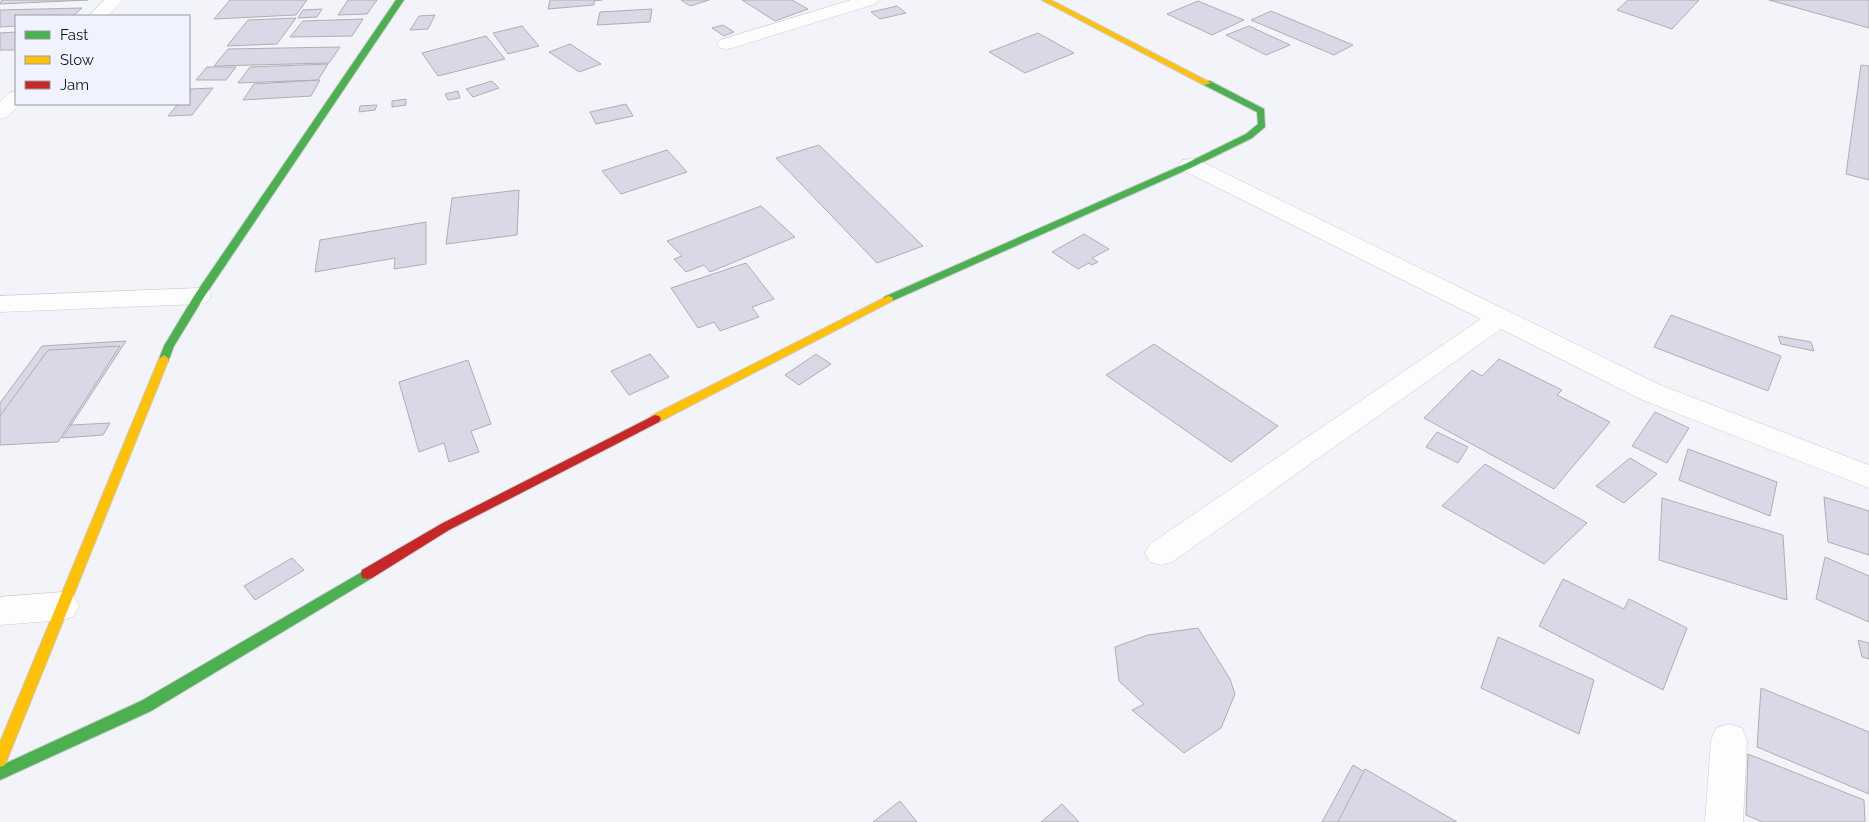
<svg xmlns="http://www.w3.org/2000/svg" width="1869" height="822" font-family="Raleway,sans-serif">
  <rect width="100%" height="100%" fill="#f3f4fa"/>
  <g fill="#dcd7e6" stroke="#aeaeb2">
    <polygon points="2,0 88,0 0,4"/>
    <polygon points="230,0 307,0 296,15 214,19"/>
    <polygon points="348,0 377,0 367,14 338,15"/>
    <polygon points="550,0 602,0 594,1 594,5 548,9"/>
    <polygon points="681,0 709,0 690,6"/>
    <polygon points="742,0 792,0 808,9 775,21"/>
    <polygon points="1628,0 1699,0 1672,29 1617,10"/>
    <polygon points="1769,0 1869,0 1869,28"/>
    <polygon points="1198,1 1244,20 1212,35 1167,14"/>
    <polygon points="897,6 906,13 880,19 871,12"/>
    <polygon points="82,8 73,16 16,16 16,26 0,27 0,10"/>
    <polygon points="322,9 317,17 298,18 303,10"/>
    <polygon points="652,9 650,22 597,25 600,12"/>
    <polygon points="1271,11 1353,45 1334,55 1251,20"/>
    <polygon points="435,15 428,29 410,30 419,16"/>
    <polygon points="296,18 277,44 227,46 248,20"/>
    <polygon points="363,19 352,36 290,37 303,21"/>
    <polygon points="723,25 734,32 724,36 712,28"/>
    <polygon points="522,26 539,46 508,54 493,33"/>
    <polygon points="1249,26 1290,45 1266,55 1226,35"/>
    <polygon points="16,32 16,50 0,50 0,33"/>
    <polygon points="1038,33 1074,53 1025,73 989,52"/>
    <polygon points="486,36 505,59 438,76 422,53"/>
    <polygon points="570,44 601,64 579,72 549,52"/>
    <polygon points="340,47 329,63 214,66 228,49"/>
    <polygon points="328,64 318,80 238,83 250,67"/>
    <polygon points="1861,65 1869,66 1869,180 1846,174"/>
    <polygon points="207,67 236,67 226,80 196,80"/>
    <polygon points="320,80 311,96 243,100 254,84"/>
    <polygon points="492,81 499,88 473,97 466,89"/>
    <polygon points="213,88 192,115 168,116 178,104 189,104 190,89"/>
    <polygon points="458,91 460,98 448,100 445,94"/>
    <polygon points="406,99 406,105 392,107 392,101"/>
    <polygon points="626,104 633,116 596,124 590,112"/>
    <polygon points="377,105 375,110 359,112 360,106"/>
    <polygon points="819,145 923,246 877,263 776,158"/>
    <polygon points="667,150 687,172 621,194 602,171"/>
    <polygon points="519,190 517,235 446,244 452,198"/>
    <polygon points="761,206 795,237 710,272 704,265 686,272 674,259 682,256 667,241"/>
    <polygon points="426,222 426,264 394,269 395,258 315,272 320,240"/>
    <polygon points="1084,234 1109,249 1092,258 1098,262 1092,265 1089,263 1078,269 1052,252"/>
    <polygon points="746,263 774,299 752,307 759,317 720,331 714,322 698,328 671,288"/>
    <polygon points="1671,315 1781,356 1768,391 1654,347"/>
    <polygon points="1778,336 1811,342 1814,351 1781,344"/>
    <polygon points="126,341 71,425 52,426 45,438 0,441 0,403 42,346"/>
    <polygon points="1154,344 1278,426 1231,462 1106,375"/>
    <polygon points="120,346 58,442 0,445 0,416 48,350"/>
    <polygon points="650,354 669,377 629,395 611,371"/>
    <polygon points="816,354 831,364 799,385 785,375"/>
    <polygon points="1499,359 1562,390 1557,395 1610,422 1554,489 1424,418 1472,370 1482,376"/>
    <polygon points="468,360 491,424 471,431 479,452 449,462 444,443 419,452 399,382"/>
    <polygon points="1655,412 1689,428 1667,463 1632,446"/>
    <polygon points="110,423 103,435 62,438 71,425"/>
    <polygon points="1437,432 1468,447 1458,463 1426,447"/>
    <polygon points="1688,449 1777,482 1770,516 1679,480"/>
    <polygon points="1630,458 1657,474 1624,503 1596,486"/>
    <polygon points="1485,464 1587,523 1544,564 1442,506"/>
    <polygon points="1824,497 1869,511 1869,555 1828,542"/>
    <polygon points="1662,498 1783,535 1787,600 1659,560"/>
    <polygon points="1825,557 1869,576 1869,622 1816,599"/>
    <polygon points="292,558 304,570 255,600 244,586"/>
    <polygon points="1563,579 1624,609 1629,599 1687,628 1663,690 1539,626"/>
    <polygon points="1198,628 1230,679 1235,694 1221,728 1184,753 1132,710 1144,704 1119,681 1115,647 1148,635"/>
    <polygon points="1498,637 1594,680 1579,734 1481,688"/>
    <polygon points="1858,640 1869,643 1869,659 1862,657"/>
    <polygon points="1761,688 1869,732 1869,794 1757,747"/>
    <polygon points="1748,754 1864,800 1865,822 1762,822 1746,815"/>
    <polygon points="1353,765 1448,822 1322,822"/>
    <polygon points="1365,769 1457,822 1338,822"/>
    <polygon points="900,801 917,822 873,822"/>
    <polygon points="1062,804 1079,822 1041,822"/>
  </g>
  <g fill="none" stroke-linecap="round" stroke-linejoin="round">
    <defs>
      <g id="street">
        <polygon points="104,0 123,0 108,16 89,16"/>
        <polygon points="851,0 878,0 875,4 732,48 726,49 720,48 717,44 720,40"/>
        <polygon points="16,91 16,104 20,104 7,117 0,119 0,102 9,93"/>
        <polygon points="1190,159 1198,160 1660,385 1869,465 1869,488 1640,399 1501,329 1172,562 1161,565 1150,562 1145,553 1150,544 1481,319 1182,170 1179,165 1182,160"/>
        <polygon points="199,288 208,290 211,296 208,302 199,304 0,312 0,296"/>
        <polygon points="63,592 74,596 79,606 74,616 63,620 0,625 0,597"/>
        <polygon points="1729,724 1742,728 1747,740 1743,822 1705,822 1711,740 1716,728"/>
      </g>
      <g id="fast">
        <polygon points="396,0 404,0 204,297 174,346 168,362 160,362 159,359 164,346 194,296"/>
        <polygon points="1204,81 1210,81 1264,109 1265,127 1252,138 1193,167 892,301 884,301 883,299 884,297 1187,163 1246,134 1258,124 1257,112 1204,85"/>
        <polygon points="367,569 372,570 373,574 372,578 151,711 0,780 0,766 141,701"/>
      </g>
      <g id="slow">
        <polygon points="1042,0 1051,0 1211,83 1204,85"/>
        <polygon points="888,296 892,297 893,299 892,301 659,422 655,423 649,419 651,416"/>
        <polygon points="164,355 169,359 7,760 5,765 0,767 0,742 159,359"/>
      </g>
      <polygon id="jam" points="655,415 659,416 661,419 659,422 449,530 372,578 367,579 362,578 361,574 362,570 441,524"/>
    </defs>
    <use href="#street" stroke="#cbccd1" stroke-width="1"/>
    <use href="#fast" stroke="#cbccd1" stroke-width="2"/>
    <use href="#slow" stroke="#cbccd1" stroke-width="2"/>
    <use href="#jam" stroke="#cbccd1" stroke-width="2"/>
    <use href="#street" fill="#fdfdfe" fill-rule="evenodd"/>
    <use href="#fast" fill="#4caf50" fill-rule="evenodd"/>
    <use href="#slow" fill="#ffc107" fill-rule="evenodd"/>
    <use href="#jam" fill="#c62828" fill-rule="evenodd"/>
  </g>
  <rect x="15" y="15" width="175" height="90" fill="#f0f2fd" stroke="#989aa2"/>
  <rect x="25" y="31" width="25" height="8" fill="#4caf50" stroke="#989aa2"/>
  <text x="60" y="40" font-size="15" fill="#15161a">Fast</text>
  <rect x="25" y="56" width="25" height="8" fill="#ffc107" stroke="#989aa2"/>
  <text x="60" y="65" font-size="15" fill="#15161a">Slow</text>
  <rect x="25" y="81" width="25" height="8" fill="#c62828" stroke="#989aa2"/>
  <text x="60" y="90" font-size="15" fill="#15161a">Jam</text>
</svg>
